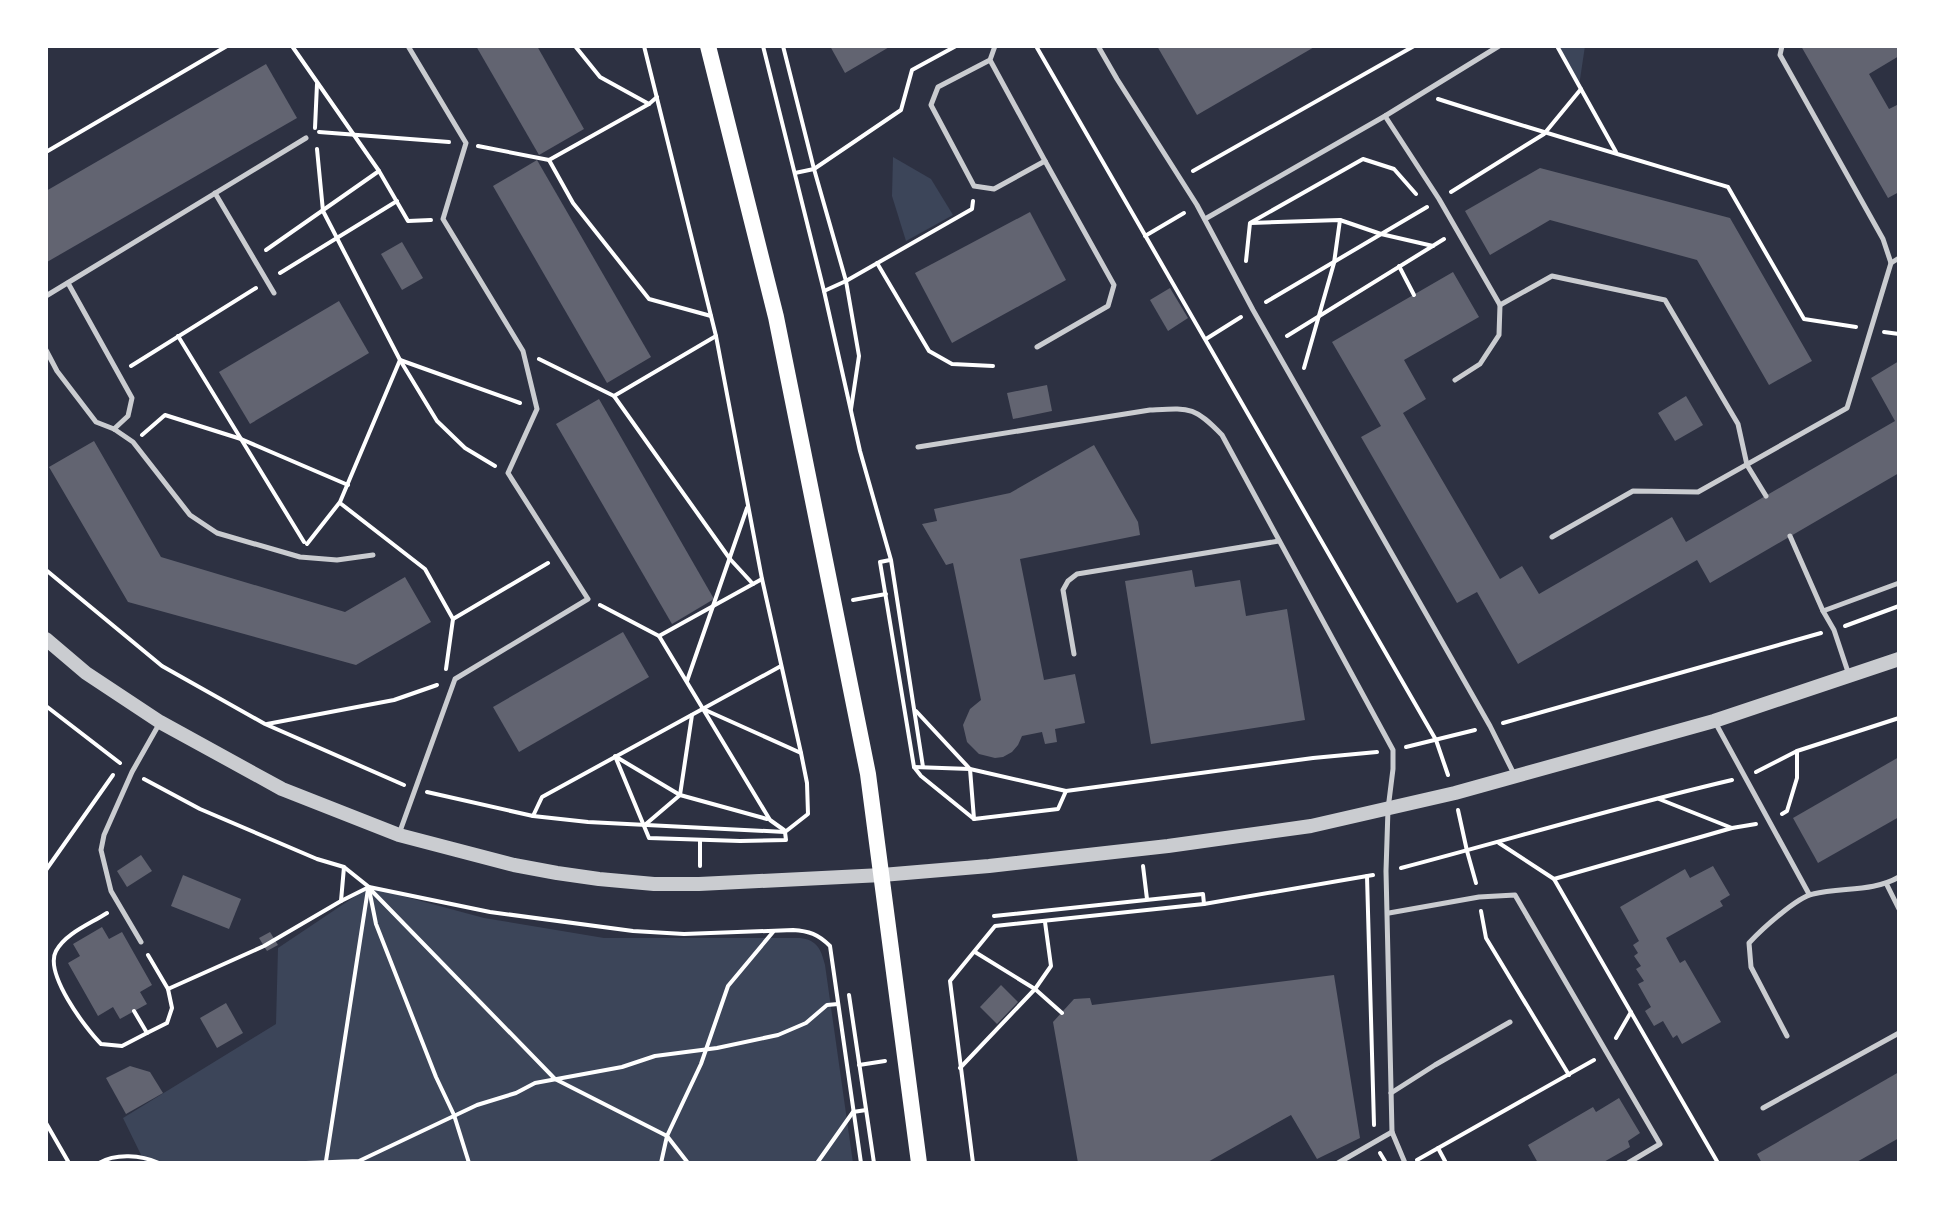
<svg xmlns="http://www.w3.org/2000/svg" width="1945" height="1209" font-family="'Alegreya Sans',sans-serif">
  <rect width="100%" height="100%" fill="#2d3142"/>
  <g fill="#3c4559">
    <polygon points="1559,46 1585,46 1579,86"/>
    <polygon points="893,157 931,179 953,215 906,241 892,196"/>
    <path d="M369 887 484 918 604 938H800C817 940 821 949 825 965L853 1163H145L123 1118 276 1024 278 948Z"/>
  </g>
  <g fill="#626471">
    <polygon points="476,46 537,46 584,129 539,155"/>
    <polygon points="830,46 891,46 845,73"/>
    <polygon points="1157,46 1316,46 1197,115"/>
    <polygon points="1801,46 1899,46 1899,56 1869,74 1889,109 1899,104 1899,192 1888,198"/>
    <polygon points="266,64 297,118 47,262 46,191"/>
    <polygon points="537,160 651,357 607,383 493,186"/>
    <polygon points="1540,168 1730,218 1812,361 1769,385 1697,260 1550,220 1490,255 1465,211"/>
    <polygon points="1030,212 1066,280 952,343 915,273"/>
    <polygon points="402,242 423,278 402,290 381,254"/>
    <polygon points="1453,272 1479,317 1404,360 1426,399 1403,413 1500,579 1522,566 1539,594 1672,517 1686,542 1895,421 1871,378 1899,361 1899,473 1710,583 1697,560 1518,664 1477,592 1457,603 1361,437 1381,426 1332,342"/>
    <polygon points="1170,288 1188,318 1168,331 1150,300"/>
    <polygon points="339,301 369,353 250,424 219,372"/>
    <polygon points="1047,385 1052,411 1013,419 1007,393"/>
    <polygon points="1686,396 1703,425 1675,441 1658,413"/>
    <polygon points="599,399 714,599 672,624 556,424"/>
    <polygon points="94,441 161,557 345,612 405,577 431,622 356,665 128,602 49,467"/>
    <polygon points="1094,445 1138,522 1140,535 1020,559 1044,680 1075,674 1085,723 1055,729 1057,742 1045,744 1042,732 1022,736 1018,745 1012,752 1003,757 995,758 979,754 967,742 963,725 970,709 981,700 953,563 946,565 922,524 937,521 934,509 1010,493"/>
    <polygon points="1192,570 1195,587 1240,580 1246,616 1287,609 1305,720 1151,744 1125,581"/>
    <polygon points="623,632 649,677 519,752 493,707"/>
    <polygon points="1899,757 1899,817 1818,863 1793,818"/>
    <polygon points="141,855 152,871 127,887 117,871"/>
    <polygon points="1713,866 1730,895 1720,901 1723,906 1666,938 1680,963 1685,960 1721,1022 1682,1044 1677,1035 1673,1038 1663,1021 1654,1026 1645,1011 1651,1007 1638,984 1644,981 1636,969 1641,966 1634,956 1638,953 1633,945 1639,941 1620,907 1685,869 1690,878"/>
    <polygon points="183,875 241,899 229,929 171,906"/>
    <polygon points="102,927 109,939 122,932 152,985 140,992 147,1004 120,1019 113,1007 98,1016 68,963 80,956 73,944"/>
    <polygon points="270,932 278,945 267,951 259,938"/>
    <polygon points="1334,975 1360,1138 1317,1159 1291,1115 1206,1163 1078,1163 1053,1022 1074,999 1090,998 1092,1005"/>
    <polygon points="1001,985 1018,1002 997,1024 980,1007"/>
    <polygon points="226,1003 243,1033 217,1048 200,1018"/>
    <polygon points="130,1066 150,1072 163,1093 126,1114 106,1078"/>
    <polygon points="1899,1072 1899,1138 1855,1163 1762,1163 1757,1154"/>
    <polygon points="1619,1098 1640,1133 1628,1141 1630,1147 1602,1163 1538,1163 1528,1145 1593,1107 1596,1112"/>
  </g>
  <g fill="none" stroke-linecap="round" stroke-linejoin="round">
    <g stroke="#fff" stroke-width="4">
      <polyline points="292,46 379,171 408,221 431,220"/>
      <polyline points="575,46 600,77 649,104"/>
      <polyline points="644,46 716,336 762,579 801,753"/>
      <polyline points="763,46 824,291 860,451 891,560 923,767"/>
      <polyline points="783,46 814,169 846,281 859,356 851,409"/>
      <polyline points="1036,46 1436,740 1448,775"/>
      <polyline points="1557,46 1616,152"/>
      <path d="M1438 99C1534 130 1631 158 1728 187L1804 319 1856 327"/>
      <polyline points="315,128 317,84"/>
      <polyline points="319,132 449,142"/>
      <polyline points="478,146 549,160 649,104 657,97"/>
      <polyline points="317,149 323,211 400,360 437,421 465,448 495,466"/>
      <polyline points="46,152 227,46"/>
      <polyline points="549,160 573,203 649,299 711,316"/>
      <polyline points="1193,171 1414,46"/>
      <polyline points="795,173 814,169 901,110 912,70 956,46"/>
      <polyline points="1451,192 1544,134 1581,89"/>
      <polyline points="1251,223 1340,220 1381,234 1433,246"/>
      <polyline points="1145,236 1184,213"/>
      <polyline points="266,250 379,171"/>
      <polyline points="1246,261 1250,223 1363,159 1394,169 1416,194"/>
      <polyline points="877,263 929,351 952,364 993,366"/>
      <polyline points="1399,266 1414,295"/>
      <polyline points="280,273 397,201"/>
      <polyline points="824,291 846,281 972,209 973,201"/>
      <polyline points="1266,302 1427,207"/>
      <polyline points="1884,332 1899,334"/>
      <polyline points="178,336 304,542"/>
      <polyline points="1287,336 1444,239"/>
      <polyline points="1206,339 1241,317"/>
      <polyline points="539,359 614,396 730,559 753,584"/>
      <polyline points="131,366 256,288"/>
      <polyline points="1304,368 1334,263 1340,220"/>
      <polyline points="614,396 716,336"/>
      <polyline points="142,435 165,415 241,439 348,485"/>
      <polyline points="340,503 425,569 453,619 446,669"/>
      <polyline points="307,544 340,502 400,360 520,403"/>
      <polyline points="890,560 880,562 914,767 921,776 974,819 1058,809 1066,791"/>
      <polyline points="46,570 162,666 265,724 404,785"/>
      <polyline points="853,600 886,594"/>
      <polyline points="600,605 659,636 770,820 784,830"/>
      <polyline points="453,619 548,563"/>
      <polyline points="1845,626 1899,606"/>
      <polyline points="659,636 762,579"/>
      <polyline points="687,681 747,508"/>
      <polyline points="46,706 120,763"/>
      <polyline points="916,711 970,769 974,819"/>
      <polyline points="1503,723 1821,633"/>
      <polyline points="267,724 394,700 437,685"/>
      <polyline points="1406,747 1475,730"/>
      <polyline points="615,756 649,838 740,841 786,840 785,832 808,814 807,783 801,753 703,709"/>
      <polyline points="618,758 680,795 767,819"/>
      <polyline points="914,767 970,769 1066,791 1313,758 1377,752"/>
      <polyline points="1756,772 1797,751 1899,718"/>
      <path d="M144 779 200 809 317 859 344 867 369 887 490 912 633 931 684 934 793 930C809 931 818 934 830 946L861 1163"/>
      <polyline points="427,792 533,816 588,822 785,832"/>
      <polyline points="1659,799 1732,828"/>
      <polyline points="1458,810 1467,851 1476,883"/>
      <polyline points="1782,814 1787,811 1797,778 1797,751"/>
      <polyline points="533,816 542,797 781,666"/>
      <polyline points="646,824 680,795 692,715"/>
      <polyline points="1499,843 1554,879 1718,1163"/>
      <polyline points="700,866 700,840"/>
      <polyline points="1143,866 1147,899"/>
      <path d="M1401 868C1511 839 1621 806 1732 780"/>
      <polyline points="46,870 113,775"/>
      <polyline points="1367,876 1374,1125"/>
      <polyline points="1554,879 1732,828 1756,824"/>
      <polyline points="369,889 376,924 436,1077 454,1115 469,1163"/>
      <polyline points="370,889 555,1079 667,1136 688,1163"/>
      <polyline points="341,901 344,867"/>
      <polyline points="1481,911 1486,938 1569,1075"/>
      <path d="M107 913C90 924 66 933 56 951 44 973 85 1028 101 1044L122 1046 147 1033"/>
      <polyline points="994,916 1203,894 1204,904"/>
      <polyline points="975,952 1035,989 1062,1013"/>
      <polyline points="148,955 168,989 264,946 341,901 369,887"/>
      <polyline points="849,995 874,1163"/>
      <polyline points="134,1011 147,1033 167,1023 172,1008 168,989"/>
      <polyline points="1616,1038 1631,1012"/>
      <polyline points="859,1065 885,1061"/>
      <polyline points="960,1068 1035,989 1051,966 1045,922"/>
      <polyline points="46,1123 69,1163"/>
      <polyline points="1438,1148 1446,1163"/>
      <polyline points="1380,1153 1386,1163"/>
      <polyline points="1417,1160 1594,1060"/>
      <polyline points="326,1161 368,889"/>
      <path d="M99 1163C116 1153 141 1155 159 1163"/>
      <polyline points="306,1163 359,1161 477,1105 516,1093 535,1083 622,1067 655,1056 717,1048 778,1035 806,1023 827,1005 838,1004"/>
      <polyline points="661,1163 667,1136 701,1064 728,986 773,932"/>
      <polyline points="817,1163 853,1112 866,1110"/>
      <polyline points="973,1163 950,981 995,926 1204,904 1373,875"/>
    </g>
    <g stroke="#caccd0" stroke-width="5">
      <polyline points="1098,46 1117,79 1197,205 1253,310 1490,726 1514,774"/>
      <polyline points="990,60 1045,161 994,189 974,186 931,105 938,87 990,60 995,46"/>
      <polyline points="1385,116 1439,199 1500,305 1552,276 1665,300 1738,424 1747,465 1766,496"/>
      <polyline points="215,193 274,293"/>
      <polyline points="1205,219 1385,116 1499,46"/>
      <polyline points="1891,263 1899,258"/>
      <polyline points="68,283 132,398 128,416 114,429"/>
      <polyline points="46,296 306,138"/>
      <polyline points="1037,347 1108,306 1114,285 1045,161"/>
      <polyline points="46,350 57,371 96,422 114,429 133,442 190,515 217,533 300,557 337,560 373,555"/>
      <polyline points="1455,380 1480,364 1499,335 1500,305"/>
      <path d="M918 447 1150 410C1190 408 1194 406 1222 435L1393 750V769L1388 809 1386 871 1392 1132 1405 1163"/>
      <polyline points="1790,536 1823,611 1834,630 1849,675"/>
      <polyline points="1552,537 1633,491 1698,492 1847,408 1891,263 1883,239 1780,55 1782,46"/>
      <polyline points="1823,611 1899,583"/>
      <polyline points="1074,654 1063,590 1068,581 1077,574 1279,541"/>
      <polyline points="1715,722 1809,894"/>
      <polyline points="399,834 455,679 588,599 508,473 537,409 523,351 443,219 466,143 408,46"/>
      <polyline points="1887,885 1899,909"/>
      <polyline points="1389,913 1479,897 1515,895 1660,1144 1628,1163"/>
      <polyline points="141,942 111,891 101,850 104,835 132,772 158,726"/>
      <path d="M1787 1036 1751 967 1749 943C1761 930 1797 897 1813 894 1842 887 1873 892 1899 877"/>
      <polyline points="1391,1093 1435,1065 1510,1022"/>
      <polyline points="1763,1108 1899,1033"/>
      <polyline points="1338,1163 1392,1132"/>
    </g>
    <polyline stroke="#caccd0" stroke-width="14" points="46,639 86,673 160,722 282,789 399,835 514,865 557,873 599,879 654,884 699,884 882,875 989,866 1168,846 1311,826 1455,793 1714,721 1899,659"/>
    <polyline stroke="#fff" stroke-width="16" points="708,46 776,317 868,774 919,1163"/>
  </g>
  <rect width="1945" height="1209" fill="none" stroke="#ffffff" stroke-width="96"/>
</svg>
